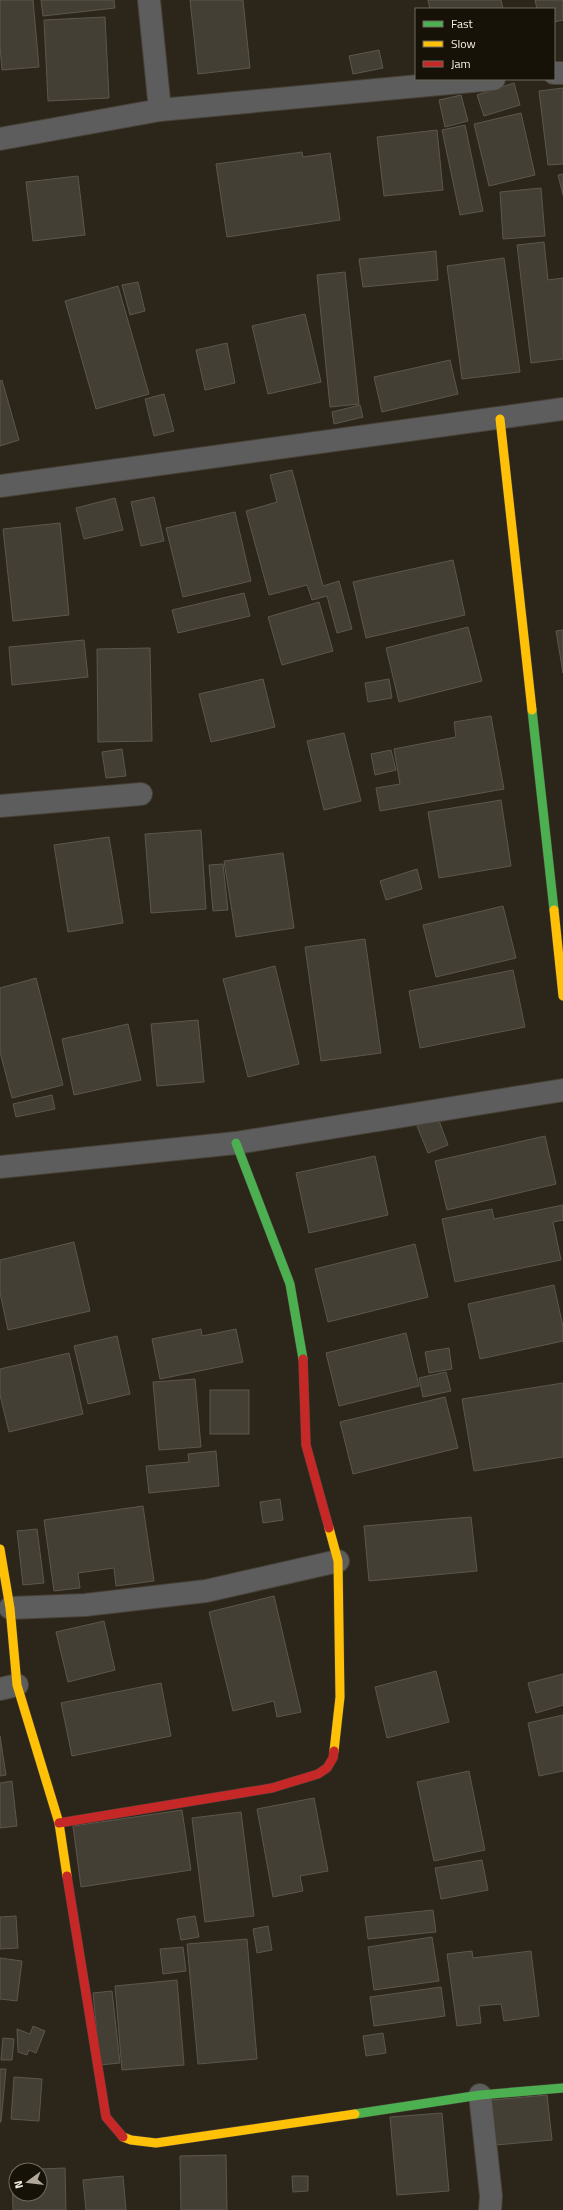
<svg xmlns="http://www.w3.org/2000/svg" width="563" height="2210" font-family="'Titillium Web',sans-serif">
  <rect width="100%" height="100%" fill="#2c2519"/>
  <g fill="#443f35" stroke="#5c564c" fill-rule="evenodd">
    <polygon points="0,0 33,0 39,67 2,70 0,47"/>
    <polygon points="41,0 114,0 115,8 43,16"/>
    <polygon points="190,0 243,0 250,68 198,74"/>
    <polygon points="428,0 501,0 503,9 430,9"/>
    <polygon points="535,0 563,0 563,20 554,22 554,9 537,9"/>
    <polygon points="105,17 109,98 48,101 44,20"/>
    <polygon points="379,50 383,68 353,74 349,56"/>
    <polygon points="514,83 520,105 484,116 477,95"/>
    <polygon points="563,88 563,164 548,165 539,91"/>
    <polygon points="461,95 468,121 445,127 439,100"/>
    <polygon points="521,113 535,175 489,186 474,124"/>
    <polygon points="465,125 483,211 460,215 442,130"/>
    <polygon points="437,130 443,190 384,196 377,137"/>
    <polygon points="302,152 303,157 330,153 340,220 227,237 216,164"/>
    <polygon points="563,174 563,195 558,175"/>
    <polygon points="78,176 85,235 33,241 26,182"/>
    <polygon points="541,188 545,236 503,239 500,192"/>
    <polygon points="544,242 548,280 563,278 563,359 531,363 517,245"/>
    <polygon points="436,251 438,280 363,287 359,259"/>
    <polygon points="504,258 520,372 462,379 447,266"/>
    <polygon points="345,272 359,404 330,407 317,275"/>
    <polygon points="138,282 145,311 130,315 122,285"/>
    <polygon points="118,286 149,394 96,409 65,301"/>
    <polygon points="305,314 321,382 268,394 252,326"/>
    <polygon points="227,343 235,383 205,390 196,350"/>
    <polygon points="450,360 458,394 382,412 374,377"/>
    <polygon points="2,380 19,440 0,446 0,381"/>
    <polygon points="164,394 174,431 154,436 145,399"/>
    <polygon points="360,405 363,417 334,424 332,412"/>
    <polygon points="292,470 323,586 339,581 352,629 337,633 327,596 312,600 307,585 269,595 246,511 277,502 270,475"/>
    <polygon points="154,497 164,541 141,546 131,502"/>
    <polygon points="115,498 123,530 84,539 76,508"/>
    <polygon points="235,512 251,581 183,597 166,528"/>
    <polygon points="60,523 69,615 13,621 3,529"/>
    <polygon points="453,560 465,615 366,638 353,582"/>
    <polygon points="244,593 250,616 178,633 172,610"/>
    <polygon points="319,602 333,651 282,665 268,617"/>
    <polygon points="468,627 482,681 399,702 386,648"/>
    <polygon points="563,630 563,673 556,631"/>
    <polygon points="84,640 88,677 12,685 9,647"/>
    <polygon points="150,648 152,741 98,742 97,649"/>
    <polygon points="263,679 275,727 211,742 199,694"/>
    <polygon points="389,679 392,698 368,702 365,683"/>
    <polygon points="491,716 504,789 380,811 376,788 400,784 394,749 456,737 454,722"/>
    <polygon points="344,733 361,801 324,810 307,741"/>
    <polygon points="122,749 126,776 106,778 102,752"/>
    <polygon points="391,750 396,770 375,775 371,754"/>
    <polygon points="501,800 511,866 439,878 428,812"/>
    <polygon points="201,830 206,909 151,913 145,834"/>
    <polygon points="109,837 123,923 68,932 54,845"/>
    <polygon points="283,853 294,928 236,937 224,861"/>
    <polygon points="223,864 228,910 213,911 209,865"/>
    <polygon points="417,869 422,889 386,900 380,881"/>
    <polygon points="503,906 516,958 436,977 423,925"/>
    <polygon points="365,939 381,1053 321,1061 305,947"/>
    <polygon points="275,966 299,1064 248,1077 223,979"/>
    <polygon points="513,970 525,1027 420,1048 409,991"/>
    <polygon points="36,978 63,1085 12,1098 0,1052 0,988"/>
    <polygon points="198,1020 204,1082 157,1086 151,1024"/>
    <polygon points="128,1024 141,1080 74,1095 62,1039"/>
    <polygon points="52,1095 55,1109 16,1117 13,1104"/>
    <polygon points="438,1118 448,1145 428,1153 417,1126"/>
    <polygon points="545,1136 556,1184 447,1210 435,1161"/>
    <polygon points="375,1156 388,1215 309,1233 296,1173"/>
    <polygon points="563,1205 563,1220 553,1222 561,1260 455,1282 442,1219 492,1209 494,1219"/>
    <polygon points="74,1242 90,1311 8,1330 0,1293 0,1260"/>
    <polygon points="415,1244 428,1297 328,1322 315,1269"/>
    <polygon points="554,1285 563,1327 563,1341 480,1359 468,1304"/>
    <polygon points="201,1329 202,1336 236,1329 243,1362 160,1379 152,1339"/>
    <polygon points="406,1333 419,1386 339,1406 326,1353"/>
    <polygon points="117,1336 130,1394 88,1404 74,1346"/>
    <polygon points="449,1348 452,1369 429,1373 425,1352"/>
    <polygon points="69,1353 83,1414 9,1432 0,1395 0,1369"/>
    <polygon points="446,1372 451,1391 423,1397 419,1378"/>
    <polygon points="195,1379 201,1447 159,1450 153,1382"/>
    <polygon points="563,1383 563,1457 474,1471 462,1399"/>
    <rect x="210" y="1390" width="39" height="44"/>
    <polygon points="445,1397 458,1448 353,1474 340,1422"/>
    <polygon points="216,1451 219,1486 149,1493 146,1466 189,1462 188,1454"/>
    <polygon points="280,1499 283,1520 263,1523 260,1502"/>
    <polygon points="143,1506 154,1581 116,1586 114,1568 78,1573 80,1588 54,1591 44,1520"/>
    <polygon points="471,1517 477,1571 369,1581 364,1526"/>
    <polygon points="37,1529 44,1583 23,1585 17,1531"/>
    <polygon points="274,1596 301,1712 277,1717 274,1701 233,1711 209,1612"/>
    <polygon points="104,1621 115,1670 68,1682 56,1632"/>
    <polygon points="436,1671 449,1722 387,1738 375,1687"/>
    <polygon points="563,1674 563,1705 536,1713 528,1683"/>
    <polygon points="161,1683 171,1736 72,1756 61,1703"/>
    <polygon points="563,1715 563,1771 539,1776 528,1723"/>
    <polygon points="0,1736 6,1775 0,1776"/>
    <polygon points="469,1771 485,1850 434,1861 417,1782"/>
    <polygon points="12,1781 17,1826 0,1828 0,1783"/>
    <polygon points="314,1798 328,1871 300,1876 303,1891 273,1897 257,1809"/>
    <polygon points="182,1810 191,1870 81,1887 73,1826"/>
    <polygon points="241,1812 254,1916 205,1922 192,1818"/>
    <polygon points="482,1860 488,1890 441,1899 435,1868"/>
    <polygon points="433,1910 436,1932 368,1939 365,1917"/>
    <polygon points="16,1916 18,1948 0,1949 0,1917"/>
    <polygon points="195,1916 199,1937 181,1940 177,1919"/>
    <polygon points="268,1926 272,1950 257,1953 253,1929"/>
    <polygon points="432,1937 439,1981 374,1990 368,1947"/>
    <polygon points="247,1939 257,2059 198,2064 187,1944"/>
    <polygon points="183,1947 186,1971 163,1974 160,1949"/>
    <polygon points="472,1951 473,1958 531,1951 539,2016 504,2021 501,2004 479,2006 481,2023 457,2026 447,1954"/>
    <polygon points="0,1958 22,1961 17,2001 0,1999"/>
    <polygon points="177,1980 184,2065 122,2070 115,1986"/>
    <polygon points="441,1987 445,2016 374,2026 370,1997"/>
    <polygon points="112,1991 120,2063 100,2065 93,1993"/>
    <polygon points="33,2026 45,2031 36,2053 29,2050 27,2055 18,2052 17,2029 30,2034"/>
    <polygon points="383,2033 386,2053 366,2056 363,2036"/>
    <polygon points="3,2038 14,2039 12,2060 1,2060"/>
    <polygon points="0,2069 6,2069 1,2122 0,2122"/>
    <polygon points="14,2077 42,2079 39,2121 11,2119"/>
    <polygon points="547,2095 552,2140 496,2145 492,2100"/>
    <polygon points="442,2113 449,2191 397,2195 390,2117"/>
    <polygon points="226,2155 227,2210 181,2210 180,2156"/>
    <path d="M65 2168 66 2210H13L12 2170ZM16 2170H40V2194H16Z"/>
    <polygon points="123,2176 126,2210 86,2210 83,2180"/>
    <polygon points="292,2176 308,2176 308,2191 293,2192"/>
  </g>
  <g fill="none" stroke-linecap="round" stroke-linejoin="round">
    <defs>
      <g id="street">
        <polyline points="149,0 160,110"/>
        <polyline points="554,73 563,73"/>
        <polyline points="0,139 160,110 494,79"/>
        <polyline points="0,486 563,409"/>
        <polyline points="0,806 141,794"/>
        <polyline points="0,1167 236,1143 563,1090"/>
        <polyline points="10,1608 85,1605 206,1591 338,1561"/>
        <polyline points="0,1689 17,1685"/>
        <polyline points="480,2095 491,2196 490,2210"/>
      </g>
      <g id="fast">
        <polyline points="532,710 554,910"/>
        <polyline points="236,1143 290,1284 303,1359"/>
        <polyline points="355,2114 480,2095 563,2088"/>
      </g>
      <g id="slow">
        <polyline points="500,419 532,710"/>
        <polyline points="554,910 563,996"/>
        <polyline points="329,1528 338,1561 340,1697 334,1751"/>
        <polyline points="0,1549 10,1608 17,1685 59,1823 67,1876"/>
        <polyline points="123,2137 131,2140 156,2143 355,2114"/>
      </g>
      <g id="jam">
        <polyline points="303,1359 306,1445 329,1528"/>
        <polyline points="59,1823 272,1788 318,1774 327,1768 333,1758 334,1751"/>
        <polyline points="67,1876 106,2117 123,2137"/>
      </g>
    </defs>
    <use href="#street" stroke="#474037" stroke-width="24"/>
    <use href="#fast" stroke="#474037" stroke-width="10"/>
    <use href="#slow" stroke="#474037" stroke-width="10"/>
    <use href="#jam" stroke="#474037" stroke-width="10"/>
    <use href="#street" stroke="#5c5d5c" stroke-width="22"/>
    <use href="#fast" stroke="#4caf50" stroke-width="9"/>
    <use href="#slow" stroke="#ffc107" stroke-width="9"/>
    <use href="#jam" stroke="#c62828" stroke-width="9"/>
  </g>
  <rect x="415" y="8" width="140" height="72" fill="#171208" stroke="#716a5f"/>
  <rect x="423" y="21" width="20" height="6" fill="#4caf50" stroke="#716a5f"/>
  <text x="451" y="28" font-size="12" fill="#f7efe1">Fast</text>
  <rect x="423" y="41" width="20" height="6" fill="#ffc107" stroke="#716a5f"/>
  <text x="451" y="48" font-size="12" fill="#f7efe1">Slow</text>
  <rect x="423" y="61" width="20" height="6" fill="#c62828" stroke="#716a5f"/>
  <text x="451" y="68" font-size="12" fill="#f7efe1">Jam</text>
  <g transform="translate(28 2182) rotate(255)"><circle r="19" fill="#171208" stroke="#716a5f"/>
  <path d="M0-3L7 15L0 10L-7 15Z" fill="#b0a89b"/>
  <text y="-6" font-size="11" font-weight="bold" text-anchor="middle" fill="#f7efe1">N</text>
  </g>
</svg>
